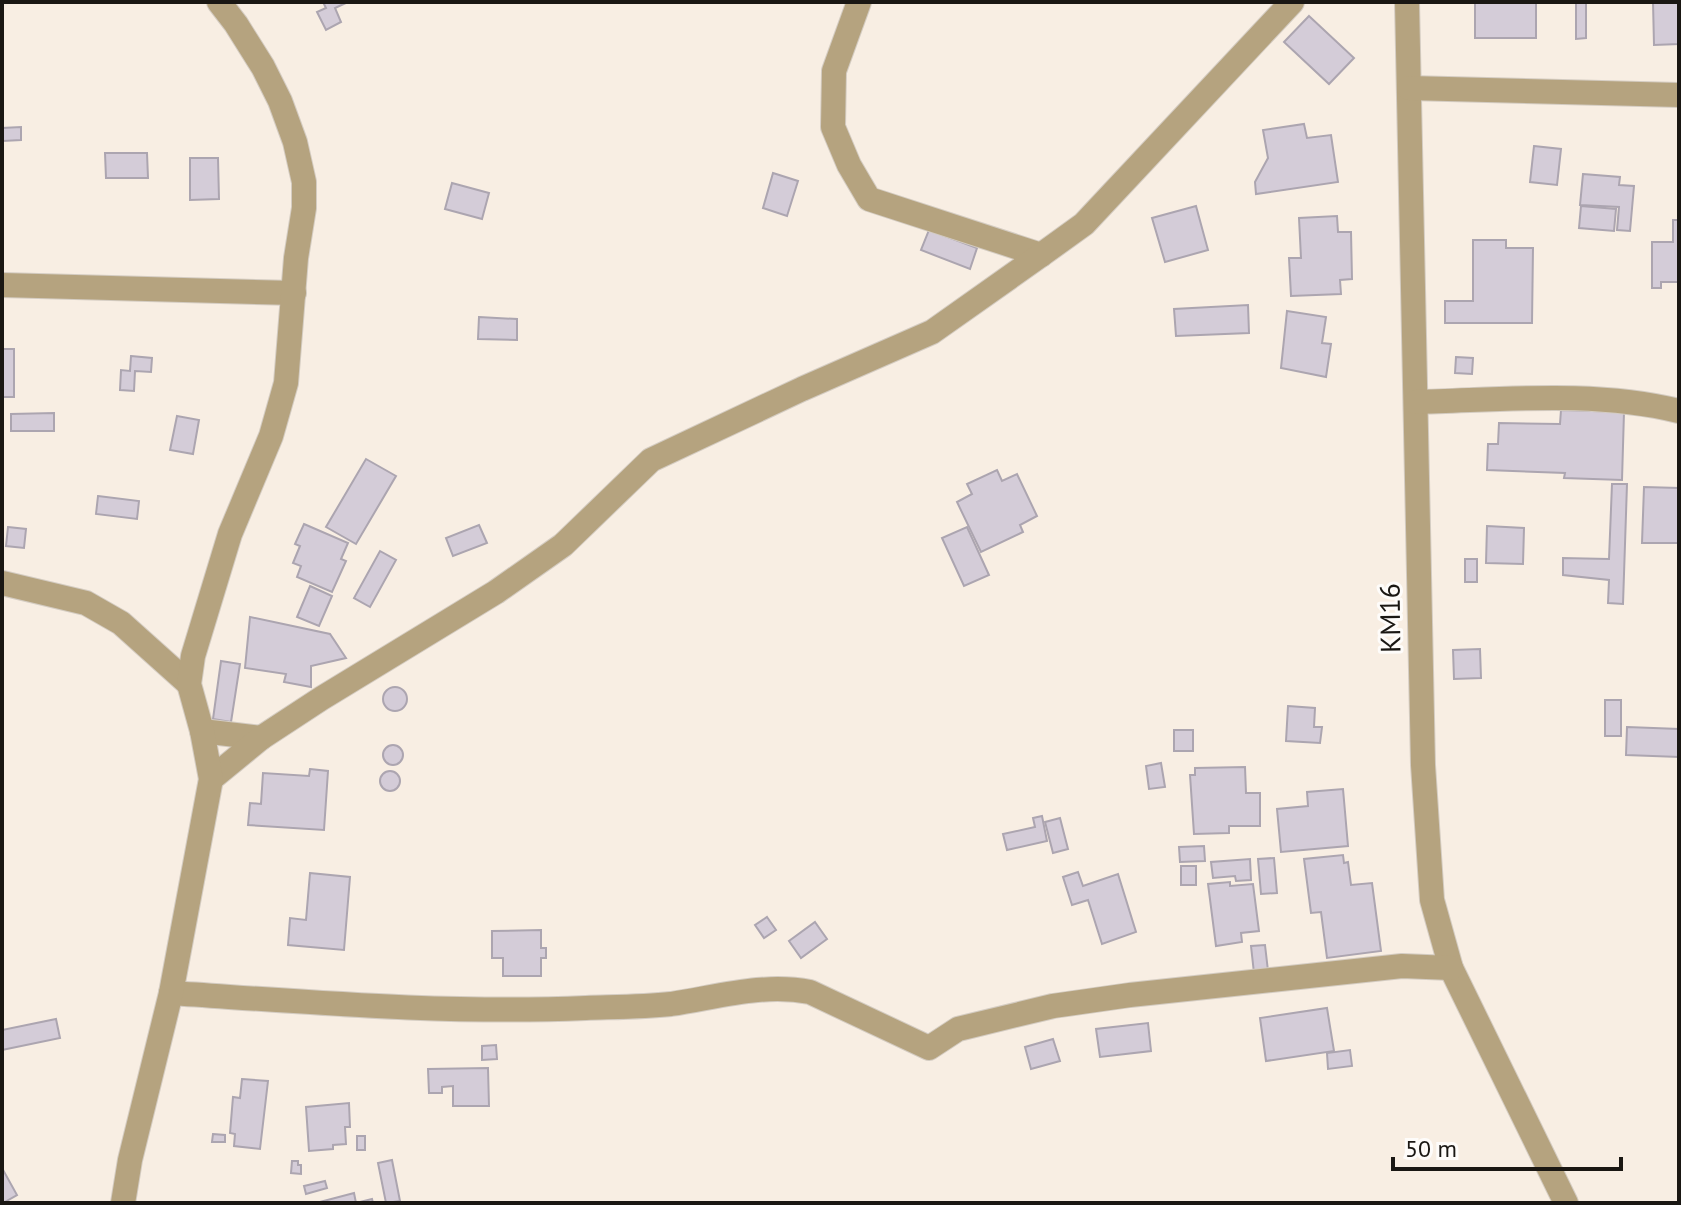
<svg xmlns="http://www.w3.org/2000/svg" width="1681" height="1205" font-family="'PT Sans',sans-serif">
  <rect width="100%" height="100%" fill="#f8eee3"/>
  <g fill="#d4ccd8" stroke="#aca5b0" stroke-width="2">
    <polygon points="323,2 348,2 335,8 341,22 326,30 317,12 326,8"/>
    <rect x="1475" y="2" width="61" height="36"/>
    <polygon points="1576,2 1586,2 1586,38 1576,39"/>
    <polygon points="1653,2 1679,2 1679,44 1654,45"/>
    <polygon points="1309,16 1354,58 1329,84 1284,42"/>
    <polygon points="1304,124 1307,138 1331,135 1338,182 1256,194 1255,182 1268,158 1263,130"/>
    <polygon points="21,127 21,140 3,141 2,128"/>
    <polygon points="1534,146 1561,149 1557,185 1530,182"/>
    <polygon points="105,153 147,153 148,178 106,178"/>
    <polygon points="190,158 218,158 219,199 190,200"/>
    <polygon points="773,173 798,181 787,216 763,208"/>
    <polygon points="1583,174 1620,177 1619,185 1634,186 1630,231 1617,230 1619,207 1580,205"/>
    <polygon points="452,183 489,193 482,219 445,209"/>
    <polygon points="1196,206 1208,250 1165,262 1152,218"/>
    <polygon points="1581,206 1616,209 1614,231 1579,228"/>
    <polygon points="1337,216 1338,232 1351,232 1352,279 1340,280 1341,294 1291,296 1289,258 1301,258 1299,218"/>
    <polygon points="1673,220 1679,220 1679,282 1661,282 1661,288 1652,288 1652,242 1673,242"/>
    <polygon points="929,230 977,248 970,269 921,250"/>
    <polygon points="1473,240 1506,240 1506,248 1533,248 1532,323 1445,323 1445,301 1473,301"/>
    <polygon points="1248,305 1249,333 1176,336 1174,309"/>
    <polygon points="1287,311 1326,317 1322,343 1331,344 1326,377 1281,368"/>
    <polygon points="479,317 517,319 517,340 478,339"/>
    <rect x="2" y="349" width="12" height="48"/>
    <polygon points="131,356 152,358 151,372 135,371 134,391 120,390 121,370 130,371"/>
    <polygon points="1456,357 1473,358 1472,374 1455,373"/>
    <polygon points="1561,410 1624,412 1622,480 1564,478 1565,473 1487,470 1488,444 1498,444 1499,423 1560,424"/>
    <polygon points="54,413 54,431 11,431 11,414"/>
    <polygon points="177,416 199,420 193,454 170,450"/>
    <polygon points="366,459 396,476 356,544 326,527"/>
    <polygon points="997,470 1002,481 1017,474 1037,516 1020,525 1023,532 981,552 957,502 972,494 967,484"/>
    <polygon points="1612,484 1627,484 1623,604 1608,603 1609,580 1563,575 1563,558 1609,559"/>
    <polygon points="1644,487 1679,488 1679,543 1642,543"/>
    <polygon points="98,496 139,501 137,519 96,514"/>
    <polygon points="304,524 348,543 341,559 346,561 332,592 297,577 301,566 293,563 300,546 295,544"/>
    <polygon points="479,525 487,543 453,556 446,538"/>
    <polygon points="1487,526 1524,528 1523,564 1486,563"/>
    <polygon points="8,527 26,529 24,548 6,546"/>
    <polygon points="967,527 989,575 964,586 942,538"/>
    <polygon points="380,551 396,560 370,607 354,598"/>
    <rect x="1465" y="559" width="12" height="23"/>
    <polygon points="310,586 332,596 319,626 297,617"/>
    <polygon points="250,617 330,634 346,658 311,666 311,687 284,682 286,674 245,668"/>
    <polygon points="1480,649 1481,678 1454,679 1453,650"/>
    <polygon points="221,661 240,664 231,722 213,719"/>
    <circle cx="395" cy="699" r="12"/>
    <rect x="1605" y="700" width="16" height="36"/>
    <polygon points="1288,706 1315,708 1314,727 1322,727 1320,743 1286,741"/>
    <polygon points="1627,727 1679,729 1679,757 1626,755"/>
    <rect x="1174" y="730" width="19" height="21"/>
    <circle cx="393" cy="755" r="10"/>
    <polygon points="1161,763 1165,787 1149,789 1146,766"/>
    <polygon points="1245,767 1246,793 1260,793 1260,826 1229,826 1229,833 1194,834 1190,775 1195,775 1195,768"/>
    <polygon points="310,769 328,771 324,830 248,825 250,803 261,804 263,773 309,776"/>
    <circle cx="390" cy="781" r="10"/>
    <polygon points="1343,789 1348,846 1281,852 1277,809 1308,806 1307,792"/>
    <polygon points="1042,816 1047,841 1007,850 1003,834 1035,827 1033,818"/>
    <polygon points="1060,818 1068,849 1053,853 1045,822"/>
    <polygon points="1204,846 1205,861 1180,862 1179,847"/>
    <polygon points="1343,855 1344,863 1348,862 1351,885 1372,883 1381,951 1327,958 1321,912 1311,913 1304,859"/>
    <polygon points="1274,858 1277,893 1261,894 1258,859"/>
    <polygon points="1250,859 1251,880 1236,881 1235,876 1213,878 1211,862"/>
    <rect x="1181" y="866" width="15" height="19"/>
    <polygon points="1078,872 1083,886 1118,874 1136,932 1102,944 1088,900 1072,905 1063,877"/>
    <polygon points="310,873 350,877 344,950 288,945 290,918 306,920"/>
    <polygon points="1230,882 1230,886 1253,884 1259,931 1241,933 1242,942 1216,946 1208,884"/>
    <polygon points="767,917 776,930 764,938 755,925"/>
    <polygon points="815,922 827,939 801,958 789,941"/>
    <polygon points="541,930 541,948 546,948 546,958 541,958 541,976 503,976 503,958 492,958 492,931"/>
    <polygon points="1265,945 1268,971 1254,973 1251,946"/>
    <polygon points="1327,1008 1334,1051 1266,1061 1260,1018"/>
    <polygon points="56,1019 60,1038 2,1050 2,1030"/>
    <polygon points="1148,1023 1151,1051 1100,1057 1096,1029"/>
    <polygon points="1053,1039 1060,1061 1031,1069 1025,1047"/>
    <polygon points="496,1045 497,1059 482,1060 482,1046"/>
    <polygon points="1350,1050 1352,1066 1328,1069 1327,1053"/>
    <polygon points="488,1068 489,1106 453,1106 453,1086 442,1087 442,1093 429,1093 428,1069"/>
    <polygon points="242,1079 268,1081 260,1149 234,1146 235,1134 230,1133 233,1097 240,1098"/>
    <polygon points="349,1103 350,1127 345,1127 346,1144 333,1145 333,1149 309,1151 306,1107"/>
    <polygon points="213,1134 225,1135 225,1142 212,1142"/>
    <rect x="357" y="1136" width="8" height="14"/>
    <polygon points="392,1160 400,1201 386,1203 378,1163"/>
    <polygon points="292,1161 298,1161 298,1165 301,1165 301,1174 291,1173"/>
    <polygon points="2,1168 17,1195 3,1203 2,1203"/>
    <polygon points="325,1181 327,1188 306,1194 304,1186"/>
    <polygon points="354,1193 356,1203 372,1199 373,1203 316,1203"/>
  </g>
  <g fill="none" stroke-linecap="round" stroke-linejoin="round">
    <defs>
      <g id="minor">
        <polyline points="859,2 834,71 833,127 849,165 869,199 1041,255"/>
        <polyline points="1407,2 1423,765 1432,900 1451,968 1566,1203"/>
        <polyline points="1409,88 1679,95"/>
        <polyline points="2,285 294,293"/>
        <path d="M1416 402C1503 400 1593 390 1679 411"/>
        <polyline points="2,583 86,603 121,623 189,684"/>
        <polyline points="202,731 261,738"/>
        <polyline points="211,779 261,738 322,698 496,592 563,545 651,460 802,389 932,332 1041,255 1084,224 1292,2"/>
        <path d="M171 993C309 1002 448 1014 586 1008 614 1007 643 1007 671 1004 718 997 763 983 810 992L929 1048 958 1029 1053 1006 1130 995 1402 966 1451 968"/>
        <polyline points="123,1203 130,1160 171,993 211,779 202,731 189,684 193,656 230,534 271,436 286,383 296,258 304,208 304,182 295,142 280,101 263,67 236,24 219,2"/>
      </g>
    </defs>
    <use href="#minor" stroke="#d4ccc2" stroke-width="26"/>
    <use href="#minor" stroke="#b5a37f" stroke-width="24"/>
  </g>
  <g text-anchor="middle" stroke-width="6" stroke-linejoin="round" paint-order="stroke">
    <g font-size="28" fill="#1a1713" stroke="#fefcfa">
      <text transform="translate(1390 618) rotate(-91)" y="10">KM16</text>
    </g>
  </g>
  <rect width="1681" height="1205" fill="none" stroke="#1a1713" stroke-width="8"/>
  <path d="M1393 1157v12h228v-12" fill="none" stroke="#1a1713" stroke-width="4"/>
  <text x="1405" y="1157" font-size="24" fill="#1a1713" stroke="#fefcfa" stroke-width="6" paint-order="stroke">50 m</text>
</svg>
